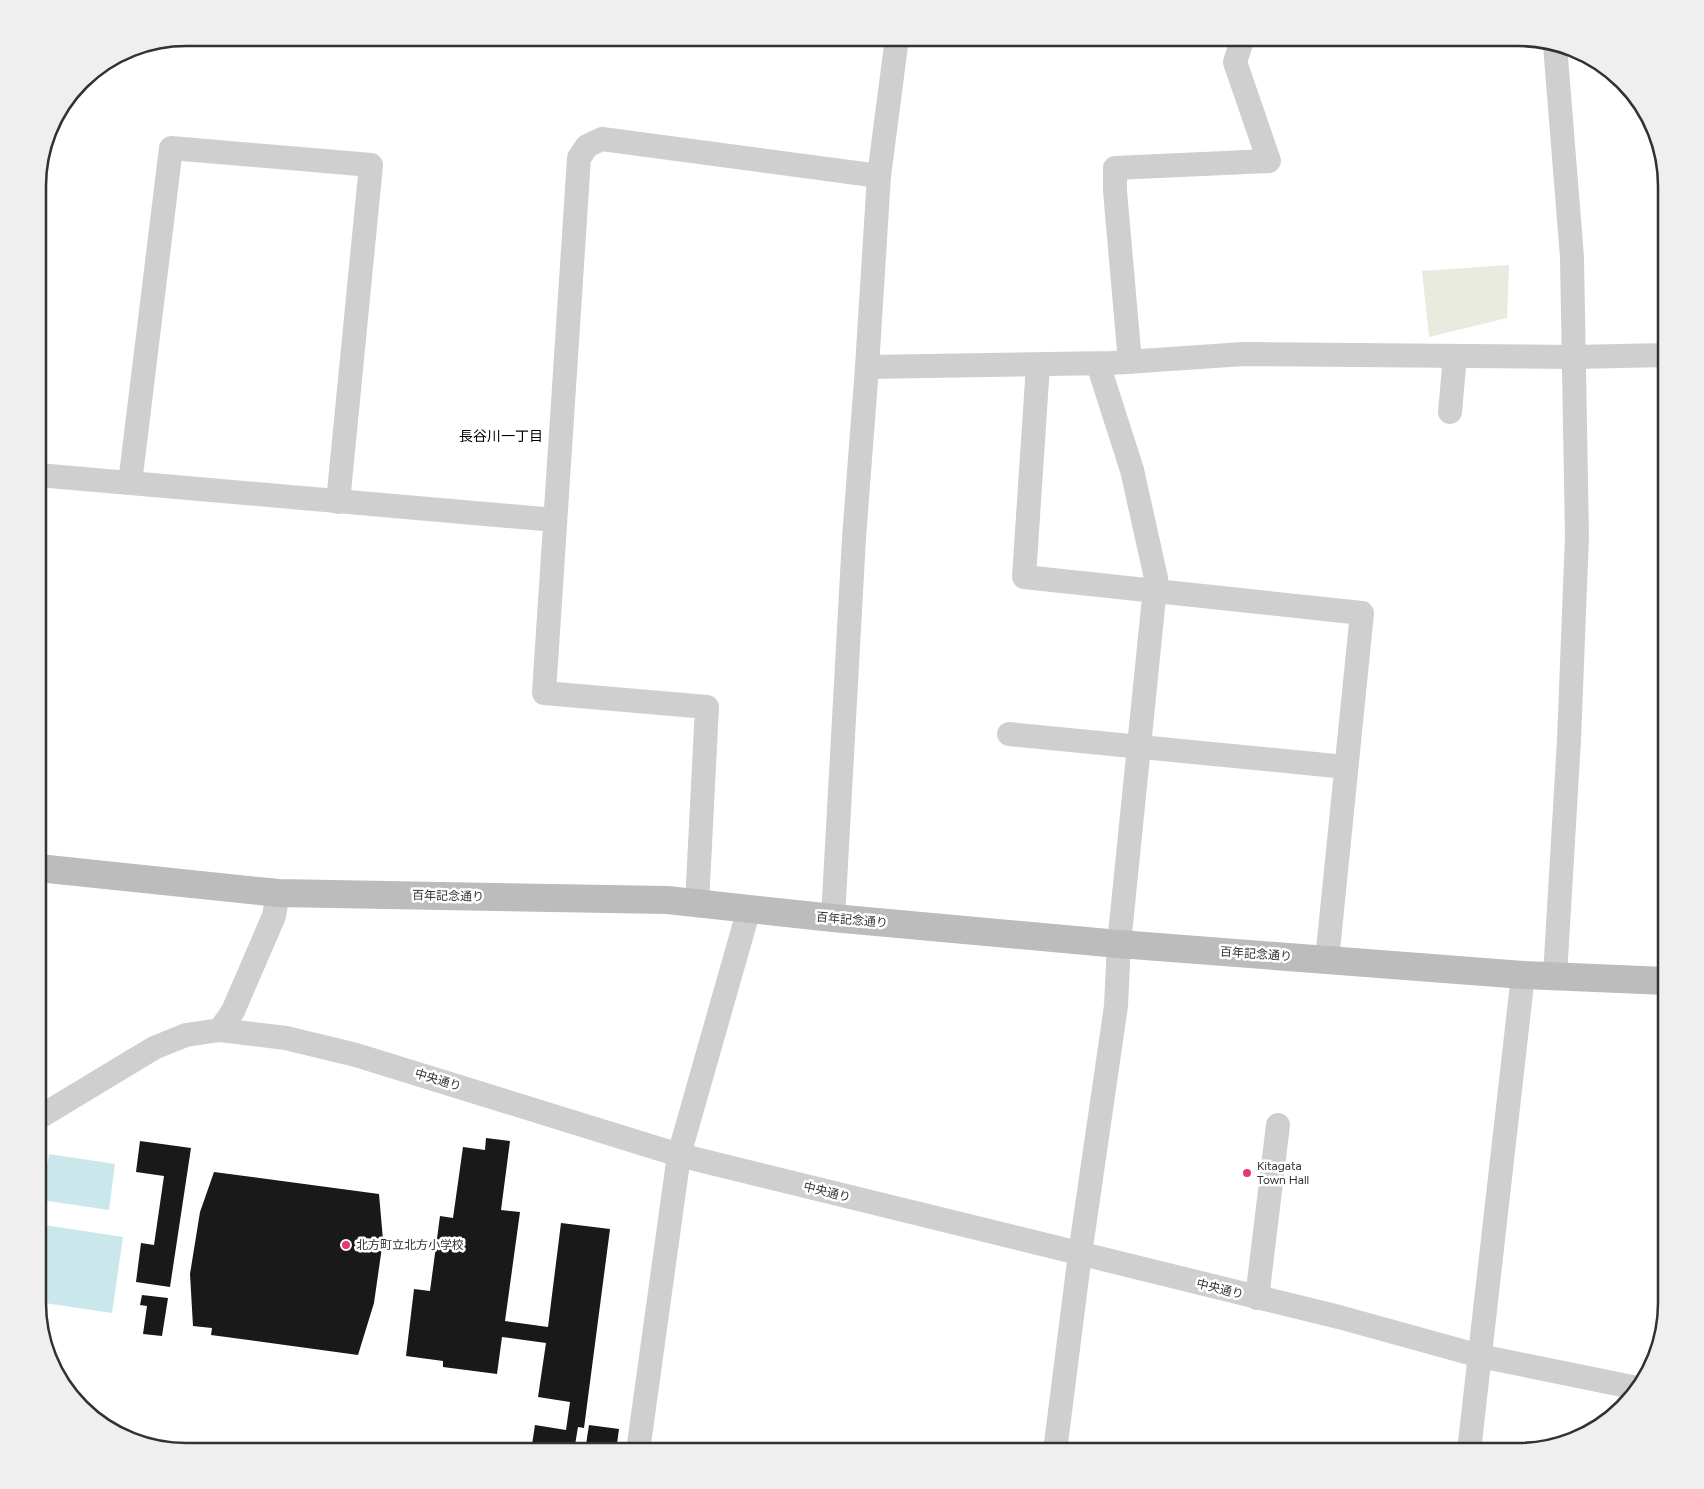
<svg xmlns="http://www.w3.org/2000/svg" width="1704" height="1489" font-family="Figtree,'Noto Sans JP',sans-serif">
  <rect width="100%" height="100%" fill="#fff"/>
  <polygon fill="#e9ebde" points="1509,265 1507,318 1429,337 1422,271"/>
  <g fill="#cae8ec">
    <polygon points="49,1154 115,1164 109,1210 41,1200"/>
    <polygon points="38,1224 123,1237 112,1313 38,1302"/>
  </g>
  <g fill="#191919">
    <polygon points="486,1138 510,1141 501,1210 520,1212 505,1321 548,1327 561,1223 610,1229 584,1428 578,1427 574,1451 531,1451 535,1425 566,1430 570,1402 538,1397 546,1343 502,1337 497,1374 443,1367 443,1361 406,1356 414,1289 430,1291 440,1216 453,1218 463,1147 485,1150"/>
    <polygon points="140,1141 191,1148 170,1287 136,1282 141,1243 154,1245 164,1176 136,1172"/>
    <polygon points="214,1172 379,1194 383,1240 374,1303 358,1355 211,1335 212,1328 193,1326 190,1274 200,1212"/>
    <polygon points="142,1295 168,1298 162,1336 143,1334 147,1306 140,1305"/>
    <polygon points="589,1425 619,1429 616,1451 585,1451"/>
  </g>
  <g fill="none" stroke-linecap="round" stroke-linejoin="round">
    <g stroke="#cfcfcf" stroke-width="24">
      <polyline points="1130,362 1115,191 1115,168 1269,161 1235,62 1241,44 1239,38"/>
      <polyline points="1038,365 1024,577 1362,613 1327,960"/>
      <polyline points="867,367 1111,363 1244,354 1574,357 1666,355"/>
      <polyline points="1450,412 1455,356"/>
      <polyline points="38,475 555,520"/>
      <polyline points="130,483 171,148 371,165 338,502"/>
      <polyline points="1009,734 1346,767"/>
      <polyline points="697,904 707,707 544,693 579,158 587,146 602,139 879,176"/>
      <polyline points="833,918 854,538 867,367 879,176 897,38"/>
      <polyline points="1555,976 1569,740 1577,536 1572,257 1555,45"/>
      <polyline points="220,1030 233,1011 274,916 278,893"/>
      <polyline points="38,1118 154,1048 186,1035 220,1030 286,1038 356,1055 679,1155 1339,1317 1480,1356 1637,1388"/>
      <polyline points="1257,1298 1278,1125"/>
      <polyline points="638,1451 679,1155 749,909"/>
      <polyline points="1055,1451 1080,1254 1116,1006 1119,944 1156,578 1132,470 1098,364"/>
      <polyline points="1469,1451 1523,975"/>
    </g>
    <polyline stroke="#bcbcbc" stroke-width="28" points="38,868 278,893 667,900 833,918 1119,944 1523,975 1666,981"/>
  </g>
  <g fill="#e83573" stroke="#fff" stroke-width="2">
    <circle cx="1247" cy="1173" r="5"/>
    <circle cx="346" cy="1245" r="5"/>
  </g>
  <g text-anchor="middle" stroke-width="5" stroke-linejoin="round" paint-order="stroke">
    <g font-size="12" fill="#323232" stroke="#fff">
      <text transform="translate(448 896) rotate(1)" y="4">百年記念通り</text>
      <text transform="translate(852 920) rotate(5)" y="4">百年記念通り</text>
      <text transform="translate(1256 954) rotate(4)" y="4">百年記念通り</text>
      <text transform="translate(438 1080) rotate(17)" y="4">中央通り</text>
      <text transform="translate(827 1192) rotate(14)" y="4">中央通り</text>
      <text transform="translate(1220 1289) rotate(14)" y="4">中央通り</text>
    </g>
    <g font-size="12" fill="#323232" stroke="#fff" text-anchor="start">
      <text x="1257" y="1170">Kitagata<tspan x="1257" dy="14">Town Hall</tspan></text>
      <text x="356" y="1249">北方町立北方小学校</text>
    </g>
    <g font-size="14" fill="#000" stroke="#fff">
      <text x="501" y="441">長谷川一丁目</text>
    </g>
  </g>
  <path d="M0 0H1704V1489H0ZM186 46H1518A140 140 0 0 1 1658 186V1303A140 140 0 0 1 1518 1443H186A140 140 0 0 1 46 1303V186A140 140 0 0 1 186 46Z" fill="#efefef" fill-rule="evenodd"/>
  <path fill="none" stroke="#323232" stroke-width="2.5" d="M186 46H1518A140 140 0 0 1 1658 186V1303A140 140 0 0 1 1518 1443H186A140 140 0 0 1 46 1303V186A140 140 0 0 1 186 46Z"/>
</svg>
